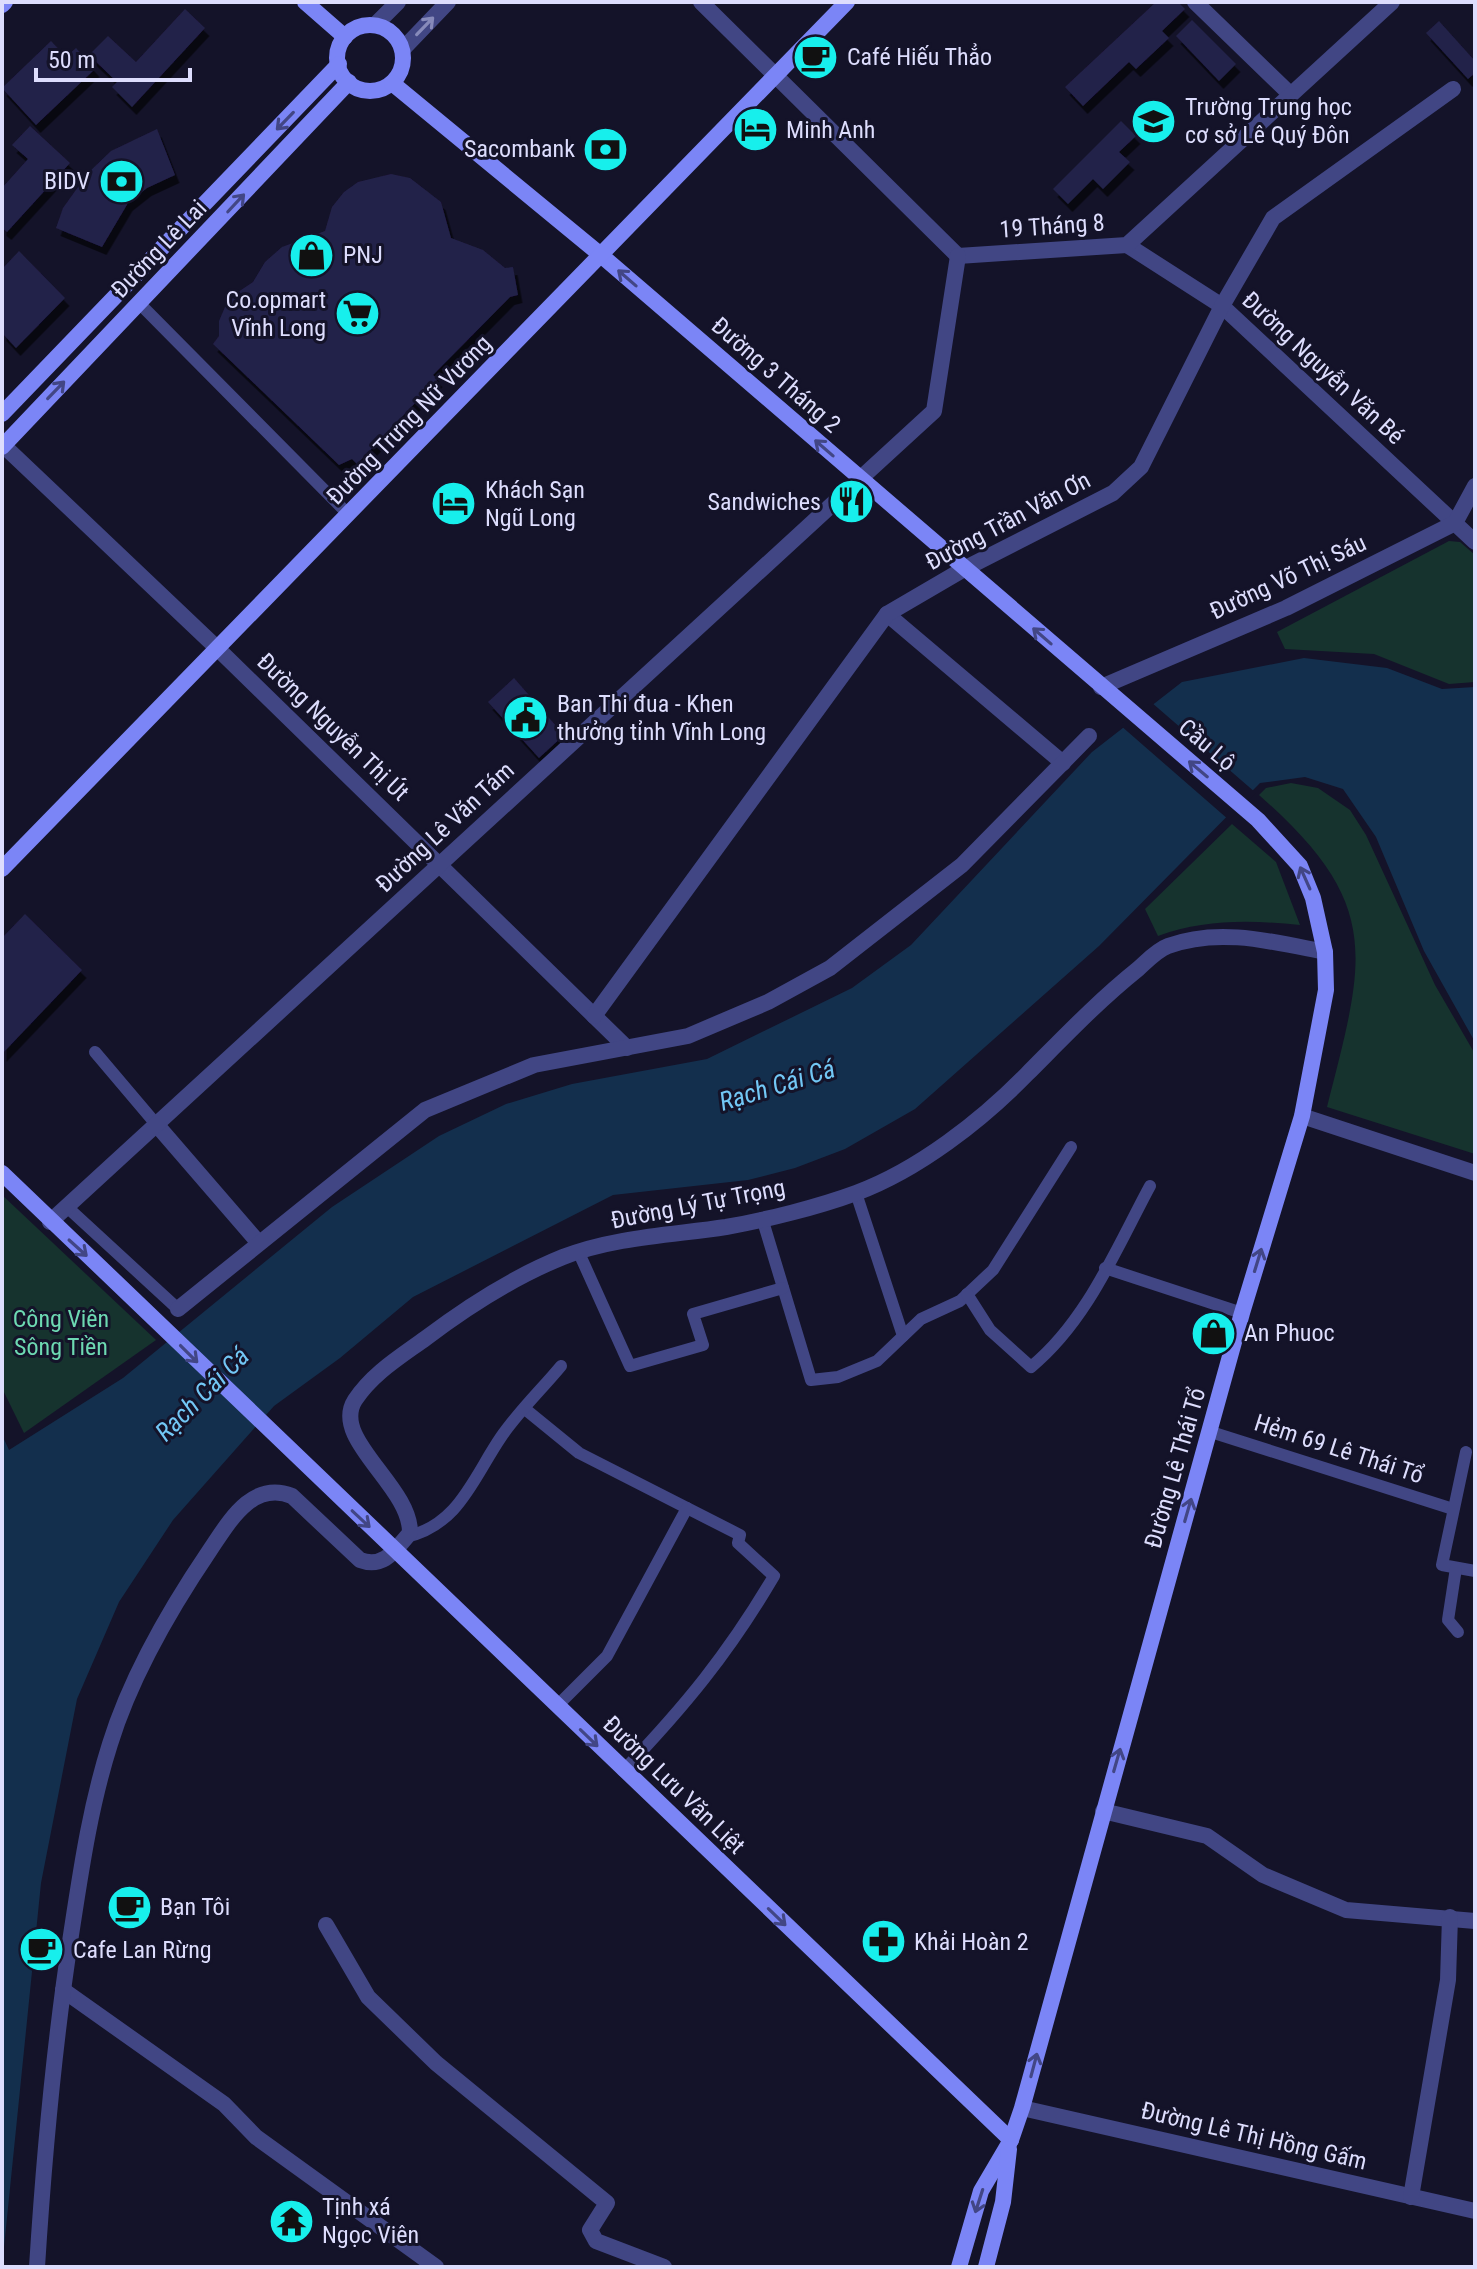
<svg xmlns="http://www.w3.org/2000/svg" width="1477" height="2269" font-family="'Roboto Condensed',sans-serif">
  <defs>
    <filter id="shadow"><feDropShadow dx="4.5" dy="8" stdDeviation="0" flood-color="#0009"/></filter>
  </defs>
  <rect width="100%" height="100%" fill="#141329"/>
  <g fill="#16332e">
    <polygon points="1449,541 1460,542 1475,555 1475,682 1449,684 1374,654 1285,649 1277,632"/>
    <path d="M1291 783 1318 788 1350 810 1366 835 1435 985 1475 1054V1154L1327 1107C1365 957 1384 905 1259 795L1266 788Z"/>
    <path d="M1232 824 1276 862 1300 925C1251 920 1204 919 1158 936L1145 909Z"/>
    <polygon points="2,1195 156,1340 24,1433 2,1388"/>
  </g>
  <polygon fill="#132f4d" points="1304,658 1387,668 1442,689 1475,687 1475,1042 1424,951 1376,837 1343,789 1305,777 1260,783 1099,946 915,1109 845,1149 795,1168 748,1180 613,1195 413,1297 340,1358 274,1406 173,1520 119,1602 77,1699 41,1883 2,2267 2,1435 9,1450 123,1378 332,1207 439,1136 506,1104 572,1084 707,1059 852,988 911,945 1092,752 1182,682"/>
  <polygon fill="#141329" points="1151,702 1256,793 1229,820 1120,725"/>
  <g fill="#242049" filter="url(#shadow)">
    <polygon points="1156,2 1178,2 1185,9 1162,31 1169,38 1136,69 1129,62 1083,106 1065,87"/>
    <polygon points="185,9 205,28 132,107 112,87 117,82 89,55 108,36 136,62"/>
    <polygon points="1192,20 1236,64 1219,81 1176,36"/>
    <polygon points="1439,21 1475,61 1475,73 1468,79 1426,33"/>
    <polygon points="51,41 66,57 76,48 95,69 36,125 2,88"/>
    <polygon points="1121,121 1136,136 1119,152 1130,162 1103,189 1093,179 1068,204 1053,189"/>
    <polygon points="30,126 70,163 7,232 2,228 2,188 28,159 12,145"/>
    <polygon points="157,129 175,175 147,188 128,203 102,247 56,228 63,208 88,173 111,151"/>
    <polygon points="391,174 410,178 441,202 451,238 483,250 505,268 513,267 518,295 510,297 433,375 438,379 357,464 352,459 339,465 213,344 219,336 219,321 225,307 238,292 253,282 265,262 282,247 325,231 332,207 344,192 358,182"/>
    <polygon points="19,251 65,298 16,348 2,333 2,269"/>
    <polygon points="514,678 564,735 539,758 488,702"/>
    <polygon points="25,914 82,970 2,1054 2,938"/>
  </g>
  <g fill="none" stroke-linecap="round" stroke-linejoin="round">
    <g stroke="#414684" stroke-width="12">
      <polyline points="139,303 349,515"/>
      <polyline points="95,1052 156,1124"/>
      <polyline points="856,1193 903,1336"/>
      <polyline points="67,1207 178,1309"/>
      <polyline points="762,1218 811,1380 838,1377 877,1361 921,1319 960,1301 993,1270 1071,1147"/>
      <polyline points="579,1253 630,1366 703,1345 693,1314 783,1288"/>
      <polyline points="1105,1268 1242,1313"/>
      <path d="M967 1294 990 1330 1031 1367C1087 1321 1116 1249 1150 1186"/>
      <path d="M525 1409 579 1453 740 1535 738 1543 774 1576C728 1654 685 1706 623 1771"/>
      <polyline points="1211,1432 1453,1509"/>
      <polyline points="1466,1452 1442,1565 1475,1571"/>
      <path d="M406 1537C459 1525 473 1478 501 1437 518 1412 542 1389 561 1366"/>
      <polyline points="1456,1568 1448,1620 1458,1632"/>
      <polyline points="557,1706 607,1656 687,1508"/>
    </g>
    <g stroke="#414684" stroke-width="16">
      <polyline points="701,2 958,256"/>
      <polyline points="1195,2 1290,94"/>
      <polyline points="375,25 398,2"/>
      <polyline points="402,50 448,2"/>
      <polyline points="1127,245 1222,306 1475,542"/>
      <polyline points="958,256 1127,245 1392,2"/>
      <polyline points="2,444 218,649 627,1048"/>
      <polyline points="887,614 1063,763"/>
      <polyline points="1101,687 1286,608 1455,523 1475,486"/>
      <polyline points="594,1016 887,614 964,569 1113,493 1141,467 1222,306 1273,218 1453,89"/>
      <polyline points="1302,1116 1475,1173"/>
      <polyline points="156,1124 258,1242"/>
      <polyline points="50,1222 934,411 958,256"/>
      <polyline points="178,1309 425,1110 534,1065 688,1036 768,1002 830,968 962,865 1089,736"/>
      <polyline points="1103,1811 1207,1836 1263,1875 1346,1910 1475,1921"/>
      <polyline points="326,1925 368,1997 436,2063 607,2203 590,2230 596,2241 664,2267"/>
      <polyline points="63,1990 224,2104 256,2137 436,2267"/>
      <polyline points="1022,2108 1475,2211"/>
      <polyline points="1411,2197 1448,1980 1450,1917"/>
      <path d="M37 2267C44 2156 54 2045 71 1935 81 1870 90 1807 110 1744 131 1676 170 1609 210 1550 229 1522 252 1480 292 1496L360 1560C384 1569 395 1550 410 1533 411 1486 330 1439 355 1400 373 1373 400 1357 426 1338 467 1307 516 1276 563 1257 614 1237 673 1235 726 1227 766 1220 818 1207 856 1193 918 1170 981 1121 1027 1074 1064 1037 1097 1002 1138 969 1147 961 1157 950 1168 946 1219 927 1274 942 1325 952"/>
    </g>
    <g stroke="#7b85f6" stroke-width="16">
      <polyline points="305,2 345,37"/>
      <polyline points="2,5 5,2"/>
      <circle cx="370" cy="58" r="33"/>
      <polyline points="392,83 602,256 1258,820 1300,866 1313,898 1325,952 1326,990 1302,1116 1242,1313 1022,2108 1011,2140 981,2191 959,2267"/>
      <polyline points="2,414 339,64"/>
      <polyline points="2,447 349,82"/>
      <polyline points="2,869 847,2"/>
      <polyline points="2,1173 1011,2140"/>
      <polyline points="986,2267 1003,2202 1009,2149"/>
    </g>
  </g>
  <defs><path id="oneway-shaft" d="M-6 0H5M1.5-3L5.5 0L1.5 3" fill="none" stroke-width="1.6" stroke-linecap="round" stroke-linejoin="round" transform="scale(2)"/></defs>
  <use stroke="#878aba" href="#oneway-shaft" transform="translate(425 26) rotate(-46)"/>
  <g stroke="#424685">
    <use href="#oneway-shaft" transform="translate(285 121) rotate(134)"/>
    <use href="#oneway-shaft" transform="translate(236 203) rotate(-47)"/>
    <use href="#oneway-shaft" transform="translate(627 278) rotate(-139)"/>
    <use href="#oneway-shaft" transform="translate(56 390) rotate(-46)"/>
    <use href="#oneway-shaft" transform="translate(824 448) rotate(-139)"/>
    <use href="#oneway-shaft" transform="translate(1042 636) rotate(-139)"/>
    <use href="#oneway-shaft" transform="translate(1198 769) rotate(-140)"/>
    <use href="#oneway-shaft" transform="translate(1305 878) rotate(-114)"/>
    <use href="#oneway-shaft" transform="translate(78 1248) rotate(42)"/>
    <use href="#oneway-shaft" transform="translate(1258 1260) rotate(-73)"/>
    <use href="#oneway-shaft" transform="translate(189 1354) rotate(45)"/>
    <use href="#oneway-shaft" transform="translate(1188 1510) rotate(-74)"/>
    <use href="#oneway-shaft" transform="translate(361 1519) rotate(43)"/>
    <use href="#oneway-shaft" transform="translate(589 1738) rotate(44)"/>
    <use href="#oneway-shaft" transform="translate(1117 1760) rotate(-74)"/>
    <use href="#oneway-shaft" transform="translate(777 1917) rotate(44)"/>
    <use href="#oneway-shaft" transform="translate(1034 2065) rotate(-75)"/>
    <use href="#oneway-shaft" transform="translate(979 2201) rotate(108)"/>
  </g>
  <defs>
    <symbol id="cafe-disc" viewBox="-11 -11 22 22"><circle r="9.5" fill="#17efec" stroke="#141329"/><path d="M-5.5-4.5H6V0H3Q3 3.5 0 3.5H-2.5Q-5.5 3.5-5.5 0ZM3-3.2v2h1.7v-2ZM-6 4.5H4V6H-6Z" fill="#111"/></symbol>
    <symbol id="school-disc" viewBox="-11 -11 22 22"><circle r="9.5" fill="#17efec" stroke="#141329"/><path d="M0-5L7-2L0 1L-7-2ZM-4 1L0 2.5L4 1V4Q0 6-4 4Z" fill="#111"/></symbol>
    <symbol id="hotel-disc" viewBox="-11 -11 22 22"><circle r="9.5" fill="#17efec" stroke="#141329"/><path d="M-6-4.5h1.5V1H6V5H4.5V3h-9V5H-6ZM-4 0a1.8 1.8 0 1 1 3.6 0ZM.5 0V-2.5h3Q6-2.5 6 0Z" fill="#111"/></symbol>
    <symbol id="bank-disc" viewBox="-11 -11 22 22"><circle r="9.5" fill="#17efec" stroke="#141329"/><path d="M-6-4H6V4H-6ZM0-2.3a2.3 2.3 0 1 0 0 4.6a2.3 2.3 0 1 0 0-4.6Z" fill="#111"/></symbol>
    <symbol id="shop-disc" viewBox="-11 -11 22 22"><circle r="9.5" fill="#17efec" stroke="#141329"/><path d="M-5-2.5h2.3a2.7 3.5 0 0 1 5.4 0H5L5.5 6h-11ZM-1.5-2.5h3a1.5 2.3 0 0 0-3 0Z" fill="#111"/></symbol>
    <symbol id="supermarket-disc" viewBox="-11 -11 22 22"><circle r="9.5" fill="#17efec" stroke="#141329"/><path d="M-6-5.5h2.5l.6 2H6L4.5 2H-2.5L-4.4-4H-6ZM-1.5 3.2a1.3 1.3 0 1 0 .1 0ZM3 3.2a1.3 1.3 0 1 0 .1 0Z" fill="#111"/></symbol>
    <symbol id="restaurant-disc" viewBox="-11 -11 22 22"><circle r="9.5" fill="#17efec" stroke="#141329"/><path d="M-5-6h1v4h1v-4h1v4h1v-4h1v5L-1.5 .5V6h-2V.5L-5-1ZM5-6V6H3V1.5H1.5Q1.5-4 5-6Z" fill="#111"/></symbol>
    <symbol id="civic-disc" viewBox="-11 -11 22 22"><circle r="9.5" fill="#17efec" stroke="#141329"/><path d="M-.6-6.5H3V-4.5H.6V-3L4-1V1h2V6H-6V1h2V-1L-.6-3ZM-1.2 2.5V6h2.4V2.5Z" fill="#111"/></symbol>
    <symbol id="pharmacy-disc" viewBox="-11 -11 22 22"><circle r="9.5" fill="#17efec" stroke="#141329"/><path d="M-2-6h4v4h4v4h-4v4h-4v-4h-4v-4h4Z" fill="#111"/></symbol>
    <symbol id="temple-disc" viewBox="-11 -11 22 22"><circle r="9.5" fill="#17efec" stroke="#141329"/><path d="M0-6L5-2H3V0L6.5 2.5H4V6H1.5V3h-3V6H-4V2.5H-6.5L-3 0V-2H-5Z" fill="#111"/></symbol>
  </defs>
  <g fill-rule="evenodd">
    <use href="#cafe-disc" x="790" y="32" width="51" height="51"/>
    <use href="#school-disc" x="1128" y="96" width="51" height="51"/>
    <use href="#hotel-disc" x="730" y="104" width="51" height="51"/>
    <use href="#bank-disc" x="580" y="124" width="51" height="51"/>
    <use href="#bank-disc" x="96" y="156" width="51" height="51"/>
    <use href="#shop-disc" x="286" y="230" width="51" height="51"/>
    <use href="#supermarket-disc" x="332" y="288" width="51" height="51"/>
    <use href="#restaurant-disc" x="826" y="476" width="51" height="51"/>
    <use href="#hotel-disc" x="428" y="478" width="51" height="51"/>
    <use href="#civic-disc" x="500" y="692" width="51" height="51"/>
    <use href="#shop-disc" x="1188" y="1308" width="51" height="51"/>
    <use href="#cafe-disc" x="104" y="1882" width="51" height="51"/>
    <use href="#pharmacy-disc" x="858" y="1916" width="51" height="51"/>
    <use href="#cafe-disc" x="16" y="1924" width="51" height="51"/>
    <use href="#temple-disc" x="266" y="2196" width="51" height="51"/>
  </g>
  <g text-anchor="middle" stroke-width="6" stroke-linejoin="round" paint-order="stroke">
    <g font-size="24" fill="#ddddfd" stroke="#141329" text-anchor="start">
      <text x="847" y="65">Café Hiếu Thẳo</text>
      <text x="1185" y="115">Trường Trung học<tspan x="1185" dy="28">cơ sở Lê Quý Đôn</tspan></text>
      <text x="786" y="138">Minh Anh</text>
      <text x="575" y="157" text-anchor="end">Sacombank</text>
      <text x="90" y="189" text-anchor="end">BIDV</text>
      <text x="343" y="263">PNJ</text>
      <text x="326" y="308" text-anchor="end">Co.opmart<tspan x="326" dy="28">Vĩnh Long</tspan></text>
      <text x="485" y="498">Khách Sạn<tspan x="485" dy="28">Ngũ Long</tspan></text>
      <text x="821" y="510" text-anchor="end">Sandwiches</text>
      <text x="557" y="712">Ban Thi đua - Khen<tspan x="557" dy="28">thưởng tỉnh Vĩnh Long</tspan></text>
      <text x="1244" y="1341">An Phuoc</text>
      <text x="160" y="1915">Bạn Tôi</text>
      <text x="914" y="1950">Khải Hoàn 2</text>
      <text x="73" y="1958">Cafe Lan Rừng</text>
      <text x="322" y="2215">Tịnh xá<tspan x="322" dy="28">Ngọc Viên</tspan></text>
    </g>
    <g font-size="24" fill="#ddddfd" stroke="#141329">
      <text transform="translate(1052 226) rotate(-4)" y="8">19 Tháng 8</text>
      <text transform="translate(159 249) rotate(-46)" y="8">Đường Lê Lai</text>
      <text transform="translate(1323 368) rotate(43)" y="8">Đường Nguyễn Văn Bé</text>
      <text transform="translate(776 375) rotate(41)" y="8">Đường 3 Tháng 2</text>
      <text transform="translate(409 420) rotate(-46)" y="8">Đường Trưng Nữ Vương</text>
      <text transform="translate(1008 521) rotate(-28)" y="8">Đường Trần Văn Ơn</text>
      <text transform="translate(1288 577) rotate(-25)" y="8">Đường Võ Thị Sáu</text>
      <text transform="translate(333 727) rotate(44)" y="8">Đường Nguyễn Thị Út</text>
      <text transform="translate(1207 745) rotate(40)" y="8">Cầu Lộ</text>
      <text transform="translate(445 827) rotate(-43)" y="8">Đường Lê Văn Tám</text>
      <text transform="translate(698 1204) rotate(-11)" y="8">Đường Lý Tự Trọng</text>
      <text transform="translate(1339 1449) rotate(18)" y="8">Hẻm 69 Lê Thái Tổ</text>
      <text transform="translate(1175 1468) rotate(-74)" y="8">Đường Lê Thái Tổ</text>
      <text transform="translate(674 1785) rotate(44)" y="8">Đường Lưu Văn Liệt</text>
      <text transform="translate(1254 2136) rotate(13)" y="8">Đường Lê Thị Hồng Gấm</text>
    </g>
    <g font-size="24" fill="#6dd9b2" stroke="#141329">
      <text x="61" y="1327">Công Viên<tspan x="61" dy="28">Sông Tiền</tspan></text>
    </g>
    <g font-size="26" font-style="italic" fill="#72c7f5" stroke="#141329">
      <text transform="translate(777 1085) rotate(-17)" y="9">Rạch Cái Cá</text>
      <text transform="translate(202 1394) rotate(-45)" y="9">Rạch Cái Cá</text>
    </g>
  </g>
  <rect width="1477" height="2269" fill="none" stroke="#ddddfd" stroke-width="8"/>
  <path d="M36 68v12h154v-12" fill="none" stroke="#ddddfd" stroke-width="4"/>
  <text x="48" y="68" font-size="24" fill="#ddddfd" stroke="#141329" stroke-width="6" paint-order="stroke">50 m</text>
</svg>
